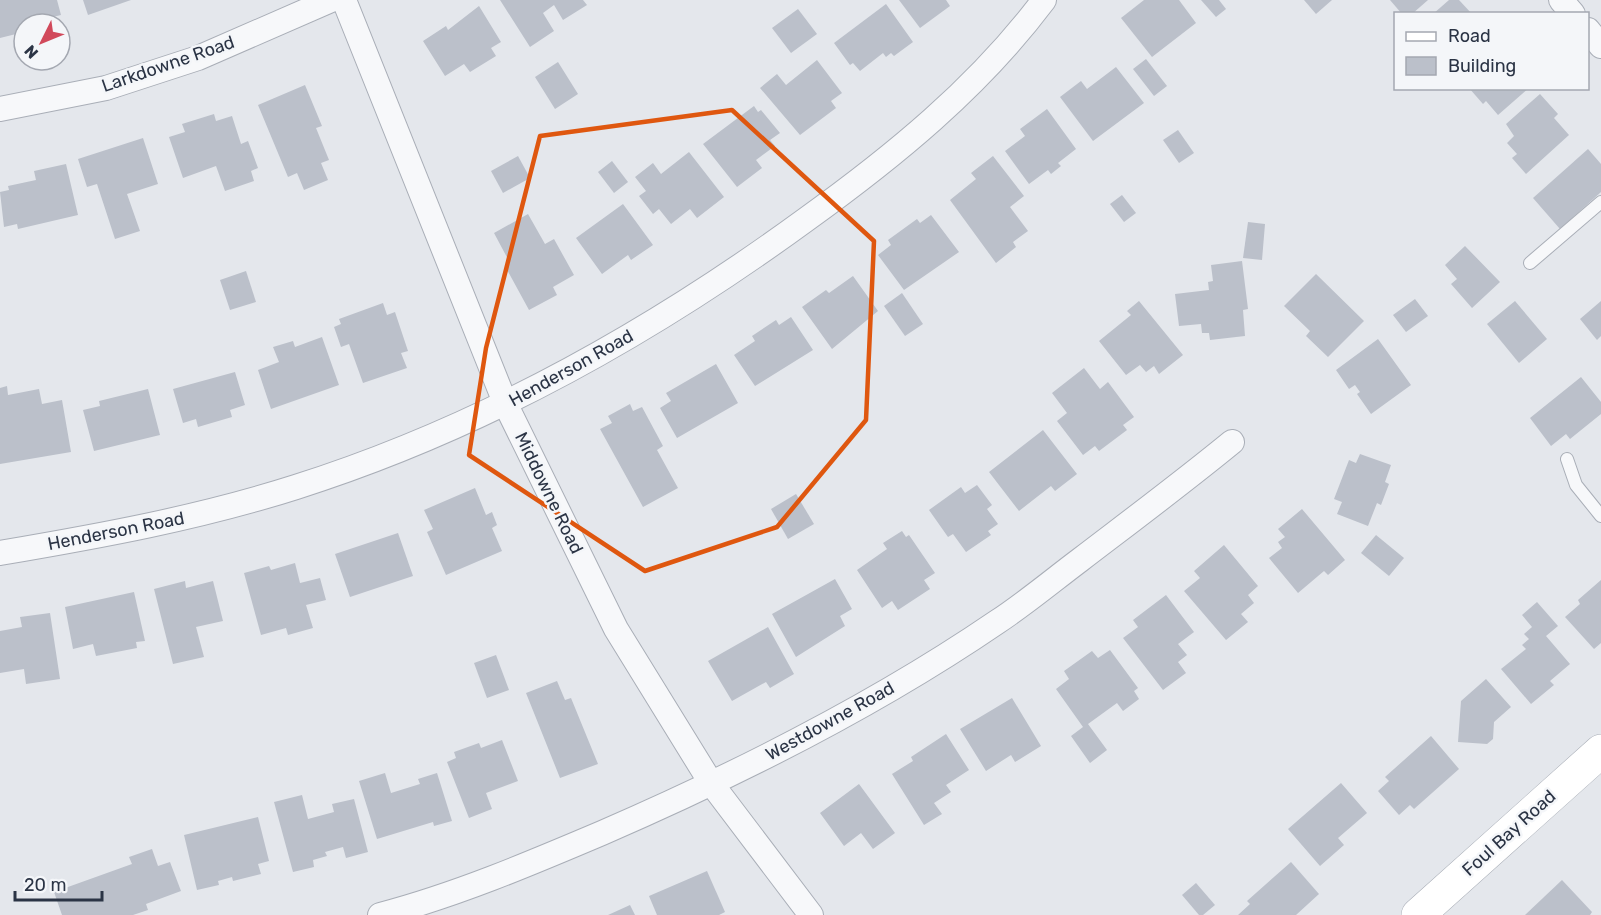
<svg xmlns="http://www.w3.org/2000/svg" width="1601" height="915" font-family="Rubik,sans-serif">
  <rect width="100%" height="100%" fill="#e4e7ec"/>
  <g fill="#bbc0ca">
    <polygon points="0,0 57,0 61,15 24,24 24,32 0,38"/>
    <polygon points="83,0 131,0 88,15"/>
    <polygon points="500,0 583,0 587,5 563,20 554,5 543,13 554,31 530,47"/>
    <polygon points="899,0 946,0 950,6 920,28"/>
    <polygon points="1144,0 1179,0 1196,23 1152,57 1121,18"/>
    <polygon points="1201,0 1219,0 1226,9 1216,17"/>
    <polygon points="1304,0 1332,0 1316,14"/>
    <polygon points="1390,0 1428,0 1412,14 1402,14"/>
    <polygon points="1449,0 1459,0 1472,14 1433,14"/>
    <polygon points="886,4 913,42 894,56 891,53 886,57 883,53 860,71 853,63 850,65 834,43"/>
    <polygon points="479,6 501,42 491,48 496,56 470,72 464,64 445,76 423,41 446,26 448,30"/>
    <polygon points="798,9 817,34 791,53 772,28"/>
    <polygon points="1146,59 1167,86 1154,96 1133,69"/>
    <polygon points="817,60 842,93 831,101 836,108 800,135 760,88 777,74 786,85"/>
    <polygon points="558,62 578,94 555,109 535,77"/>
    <polygon points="1116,67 1144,103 1093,141 1060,97 1081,81 1087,89"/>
    <polygon points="305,85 322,126 316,128 329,160 321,163 328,180 304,190 297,173 288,177 258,105"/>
    <polygon points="1469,88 1529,88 1498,115 1486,101 1483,104"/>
    <polygon points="1540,94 1558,114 1554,118 1569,135 1526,174 1512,158 1517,154 1507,143 1514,136 1506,124"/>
    <polygon points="754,106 758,112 761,110 780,133 770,140 775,146 756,160 762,168 737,187 703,144"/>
    <polygon points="1047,109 1076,149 1058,163 1061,166 1051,174 1048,170 1029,184 1005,151 1025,136 1020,129"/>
    <polygon points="214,114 216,121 232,116 241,144 248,141 258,168 251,171 254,181 225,191 216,166 183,178 169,137 185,132 182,124"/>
    <polygon points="1178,130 1194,153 1179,163 1163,140"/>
    <polygon points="143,138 158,184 127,194 140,231 115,239 97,184 87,187 78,159"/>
    <polygon points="1588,149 1601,164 1601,192 1560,229 1533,198"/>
    <polygon points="689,152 724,197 697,218 690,209 671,224 659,209 653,214 639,196 646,191 635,177 653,163 661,174"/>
    <polygon points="518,156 530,178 503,193 491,171"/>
    <polygon points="993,156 1024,196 1010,207 1028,231 1013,242 1016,247 996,263 950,200 976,179 971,173"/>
    <polygon points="612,161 628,182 614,193 598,172"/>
    <polygon points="66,164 78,215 18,229 17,224 4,227 0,192 9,190 8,186 36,180 34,171"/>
    <polygon points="1122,195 1136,213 1124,222 1110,204"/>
    <polygon points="623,204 653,245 631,260 628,255 602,274 576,238"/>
    <polygon points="528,214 545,244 554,239 574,275 553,287 557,295 529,310 505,266 510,263 494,233"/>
    <polygon points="931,215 959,252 904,290 878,255 891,245 888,240 917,219 920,223"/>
    <polygon points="1248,222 1265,224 1262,260 1243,258"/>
    <polygon points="1465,246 1500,282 1472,308 1451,284 1457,279 1445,265"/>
    <polygon points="1242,261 1248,309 1243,310 1245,336 1210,340 1209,333 1202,333 1201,324 1179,326 1175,294 1209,290 1208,282 1213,281 1211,265"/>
    <polygon points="246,271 256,302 230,310 220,280"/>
    <polygon points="1316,274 1364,321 1328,357 1306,336 1310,331 1284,306"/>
    <polygon points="853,276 878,311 832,349 802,307 826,290 829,293"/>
    <polygon points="902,293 923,324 905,336 884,306"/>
    <polygon points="1415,299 1428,316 1406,332 1393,315"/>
    <polygon points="1139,301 1183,355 1159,374 1154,366 1146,372 1140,365 1126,375 1099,341 1131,315 1127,311"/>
    <polygon points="1515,301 1547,339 1519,363 1487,324"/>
    <polygon points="1601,301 1601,336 1597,340 1580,319"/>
    <polygon points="383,303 387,315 395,312 408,351 401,353 407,368 363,383 349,344 341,347 334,327 341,324 339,319"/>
    <polygon points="791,317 813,350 755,386 734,355 755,341 752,336 776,320 779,325"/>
    <polygon points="322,337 339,385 271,409 258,370 279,362 273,347 293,341 295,347"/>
    <polygon points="1378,339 1411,385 1371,414 1357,394 1360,392 1355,385 1349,389 1336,370"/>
    <polygon points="716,364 738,403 677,438 660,408 671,401 666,393"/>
    <polygon points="1084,368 1100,389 1108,382 1134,417 1123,425 1127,430 1099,451 1095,446 1083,455 1057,421 1067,413 1052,393"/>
    <polygon points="235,372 245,405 230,410 232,417 198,427 196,419 183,423 173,389"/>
    <polygon points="1581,377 1601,402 1601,414 1570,439 1566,434 1551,446 1530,418"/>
    <polygon points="7,386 8,395 39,389 42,404 62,400 71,452 0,464 0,388"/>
    <polygon points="148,389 160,435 94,451 83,410 100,406 99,401"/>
    <polygon points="630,404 633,411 642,407 663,446 657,450 678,488 643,507 600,429 612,423 608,416"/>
    <polygon points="1043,430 1077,474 1055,491 1051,486 1019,511 989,472"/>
    <polygon points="1360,454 1391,465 1385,482 1389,484 1381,505 1377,503 1368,526 1337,514 1342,502 1334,499 1349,460 1356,463"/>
    <polygon points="977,485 992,505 987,509 998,524 988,531 991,535 966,552 953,534 948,537 929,510 961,487 965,493"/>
    <polygon points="475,488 486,515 492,512 497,525 492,528 502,551 446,575 427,532 433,529 424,510"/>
    <polygon points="796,494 814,524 788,539 771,509"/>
    <polygon points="1302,509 1345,560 1328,575 1324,571 1298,593 1269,558 1282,548 1278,542 1285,537 1278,529"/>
    <polygon points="902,531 906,537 909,535 935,573 924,580 930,589 898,610 892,601 882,608 857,570 887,549 883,543"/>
    <polygon points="398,533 413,576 350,597 335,554"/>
    <polygon points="1376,535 1404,558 1389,576 1361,553"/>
    <polygon points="1224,545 1258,586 1248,595 1254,603 1241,614 1248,622 1226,640 1184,591 1200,578 1194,571"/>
    <polygon points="295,563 300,583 320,578 326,600 306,605 313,628 288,635 286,628 261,635 244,573 269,566 271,570"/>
    <polygon points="835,579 852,609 840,616 845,626 796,657 772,614"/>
    <polygon points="1601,580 1601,643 1594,649 1565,617 1580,604 1578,600"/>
    <polygon points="185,581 186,588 213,581 223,621 196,627 204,657 173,664 154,589"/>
    <polygon points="134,592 145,641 136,642 137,648 96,656 93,644 73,649 65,607"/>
    <polygon points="1166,595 1194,632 1178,644 1187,655 1178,662 1186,673 1163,690 1123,638 1138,627 1133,620"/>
    <polygon points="1537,602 1558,626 1546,636 1570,664 1550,681 1554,685 1531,704 1501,669 1526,649 1522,645 1529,639 1524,634 1532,627 1522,615"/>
    <polygon points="50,613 60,679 26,684 24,669 0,673 0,631 22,627 20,617"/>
    <polygon points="768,627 794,674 770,688 766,682 732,701 708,661"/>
    <polygon points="1110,650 1138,688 1134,691 1139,699 1123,711 1117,703 1088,724 1107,750 1090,763 1071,736 1083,727 1056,689 1069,679 1064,671 1092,651 1098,658"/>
    <polygon points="496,655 509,690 487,698 474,663"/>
    <polygon points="1486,679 1511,707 1494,722 1493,739 1487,744 1458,742 1461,701"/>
    <polygon points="557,681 565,700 571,698 598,764 560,778 526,693"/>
    <polygon points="1012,698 1041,746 1015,762 1011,755 986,771 960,729"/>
    <polygon points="946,734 969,770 946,785 951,792 934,803 942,814 924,825 892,774 913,761 911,757"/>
    <polygon points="1431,736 1459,769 1414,809 1410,805 1399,815 1378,791 1389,781 1385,777"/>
    <polygon points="502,740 518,781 486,793 492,809 469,818 447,762 456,758 454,752 479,743 481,748"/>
    <polygon points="385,773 391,793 420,784 418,779 437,773 452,821 434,826 433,822 377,839 359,781"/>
    <polygon points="1341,783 1367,813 1338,838 1344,845 1320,866 1288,829"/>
    <polygon points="859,784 895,833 873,849 861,833 844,846 820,813"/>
    <polygon points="302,795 308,819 334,812 332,804 354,799 368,852 346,858 343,847 325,852 327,856 313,860 314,867 293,872 274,802"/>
    <polygon points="258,817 269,861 258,864 261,874 233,881 232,877 218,881 219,885 197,890 184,835"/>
    <polygon points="152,849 158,866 170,862 181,891 146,904 148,910 133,915 62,915 54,892 132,864 129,857"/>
    <polygon points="1291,862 1319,894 1296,915 1238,915 1250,904 1247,901"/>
    <polygon points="707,871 725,912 719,915 657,915 649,896"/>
    <polygon points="1562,880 1592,912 1590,915 1525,915"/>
    <polygon points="1196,883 1215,905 1203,915 1199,915 1182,895"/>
    <polygon points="630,905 635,915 608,915"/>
  </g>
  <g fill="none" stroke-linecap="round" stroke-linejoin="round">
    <defs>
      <g id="service">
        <polyline points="1530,263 1601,202"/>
        <polyline points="1567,459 1576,485 1601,516"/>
      </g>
      <g id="minor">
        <polyline points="344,0 506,405 616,629 711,783 811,915"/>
        <polyline points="1561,0 1573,14"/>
        <polyline points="1588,30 1601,46"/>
        <polyline points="0,109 106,88 198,58 331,0"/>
        <path d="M0 553C100 536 199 518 296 487 479 429 649 334 804 221 893 157 978 88 1044 0"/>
        <path d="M380 915C456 895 529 864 602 833 738 774 874 706 997 622 1026 603 1052 581 1080 560 1131 521 1182 483 1232 442"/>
      </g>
      <polyline id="secondary" points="1418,915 1601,751"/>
    </defs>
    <use href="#service" stroke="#a9aeb7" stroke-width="14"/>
    <use href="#minor" stroke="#a9aeb7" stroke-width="26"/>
    <use href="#secondary" stroke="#a9aeb7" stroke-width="34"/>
    <use href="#service" stroke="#f7f8fa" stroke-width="12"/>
    <use href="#minor" stroke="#f7f8fa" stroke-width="24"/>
    <use href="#secondary" stroke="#fff" stroke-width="33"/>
  </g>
  <path fill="none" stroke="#df570f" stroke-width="4.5" stroke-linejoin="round" d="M732 110 874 241 866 420 777 527 645 571 469 455 486 348 540 136Z"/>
  <g text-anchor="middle" stroke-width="5" stroke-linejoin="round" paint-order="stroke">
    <g font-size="18" fill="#2b3445" stroke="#f4f6f9">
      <text transform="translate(168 64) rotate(-19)" y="6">Larkdowne Road</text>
      <text transform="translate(571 368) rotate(-29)" y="6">Henderson Road</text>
      <text transform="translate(549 493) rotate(64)" y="6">Middowne Road</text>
      <text transform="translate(116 531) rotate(-11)" y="6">Henderson Road</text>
      <text transform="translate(830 721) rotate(-29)" y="6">Westdowne Road</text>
      <text transform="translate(1509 833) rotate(-42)" y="6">Foul Bay Road</text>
    </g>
  </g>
  <rect x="1394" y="12" width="195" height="78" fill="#f4f6f9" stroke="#a4a8b1" stroke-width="1.5"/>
  <rect x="1406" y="32" width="30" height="9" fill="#ffffff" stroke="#a4a8b1" stroke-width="1.5"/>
  <text x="1448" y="42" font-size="18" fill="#2b3445">Road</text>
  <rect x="1406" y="57" width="30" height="18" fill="#bbc0ca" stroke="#a4a8b1" stroke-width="1.5"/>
  <text x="1448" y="72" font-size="18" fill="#2b3445">Building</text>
  <g transform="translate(42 42) rotate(227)"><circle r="28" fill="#f4f6f9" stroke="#a4a8b1" stroke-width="1.5"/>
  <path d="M0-4.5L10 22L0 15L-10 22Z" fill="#d1495b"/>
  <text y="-9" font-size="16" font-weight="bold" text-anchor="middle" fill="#2b3445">N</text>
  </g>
  <path d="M15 891v9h87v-9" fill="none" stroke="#2b3445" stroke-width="3"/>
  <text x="24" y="891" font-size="18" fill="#2b3445" stroke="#f4f6f9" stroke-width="4.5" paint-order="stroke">20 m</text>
</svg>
